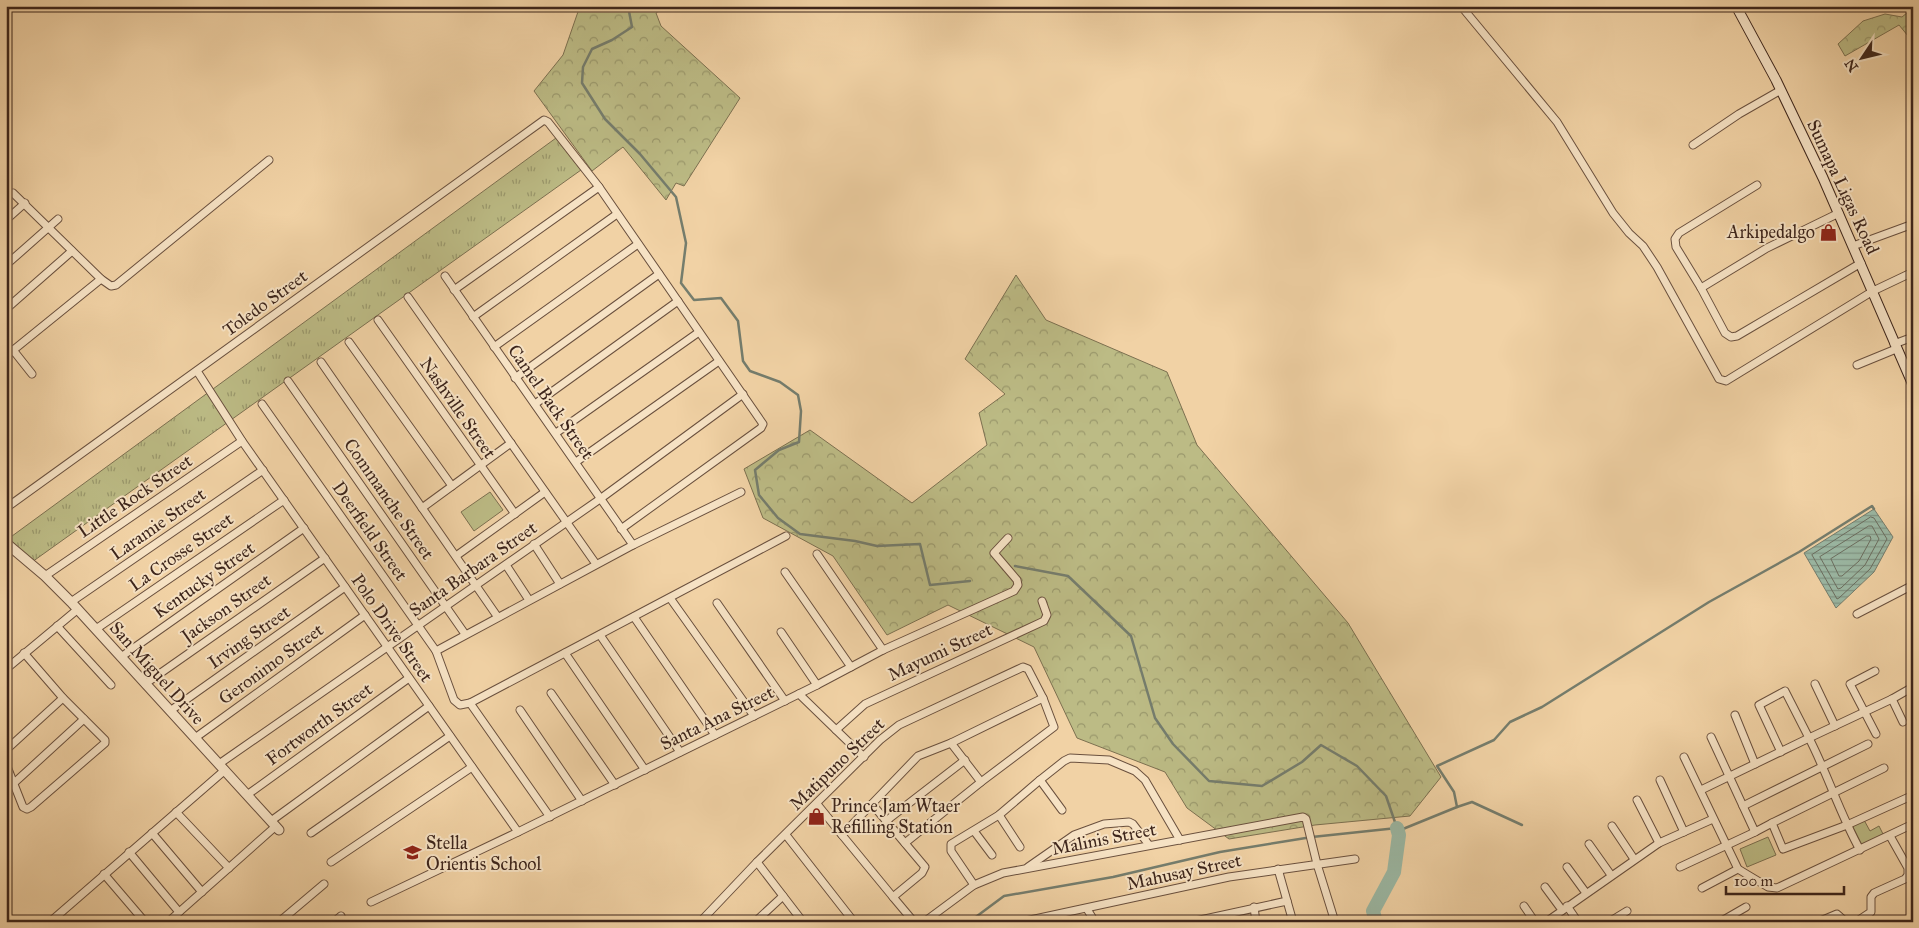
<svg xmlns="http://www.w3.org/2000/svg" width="1919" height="928" font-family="'IM FELL Great Primer',serif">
  <defs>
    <pattern id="grass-tufts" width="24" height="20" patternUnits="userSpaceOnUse" patternTransform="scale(1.25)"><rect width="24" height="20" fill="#bcbb85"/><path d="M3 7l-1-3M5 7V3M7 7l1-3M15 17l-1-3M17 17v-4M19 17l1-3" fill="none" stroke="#9a986c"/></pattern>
    <pattern id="forest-crowns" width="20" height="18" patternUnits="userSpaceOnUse" patternTransform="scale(1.25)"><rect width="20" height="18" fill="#bcbb85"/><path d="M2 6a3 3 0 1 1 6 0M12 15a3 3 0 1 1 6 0" fill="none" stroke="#9a986c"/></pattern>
    <pattern id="water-rules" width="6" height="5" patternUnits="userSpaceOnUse" patternTransform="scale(1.25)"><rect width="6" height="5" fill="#9bb8a4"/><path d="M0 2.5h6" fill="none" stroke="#809585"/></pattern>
  </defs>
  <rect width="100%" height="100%" fill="#f1d2a5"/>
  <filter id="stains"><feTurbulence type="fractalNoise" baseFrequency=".004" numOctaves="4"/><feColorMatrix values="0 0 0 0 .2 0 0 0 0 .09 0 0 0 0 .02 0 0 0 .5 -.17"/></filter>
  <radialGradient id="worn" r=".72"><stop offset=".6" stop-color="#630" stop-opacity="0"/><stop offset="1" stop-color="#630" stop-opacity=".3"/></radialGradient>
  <polygon fill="url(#grass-tufts)" stroke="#7c7050" points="556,138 581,170 32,562 8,539"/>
  <g fill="url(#forest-crowns)" stroke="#7c7050">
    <polygon points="580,6 666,6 656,13 661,26 740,98 684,186 676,183 666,200 623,147 592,171 534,91 563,55"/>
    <polygon points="1913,8 1913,42 1899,25 1845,56 1838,44 1863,21 1885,14 1902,17"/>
    <polygon points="1016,275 1046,320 1167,372 1197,445 1348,623 1441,777 1410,816 1315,825 1229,839 1187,808 1165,772 1077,738 1034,647 948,605 887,635 833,556 763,518 744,469 810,430 912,503 987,445 979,413 1005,394 965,359"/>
  </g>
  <g fill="#bcbb85" stroke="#7c7050">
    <polygon points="490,492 503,510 474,531 461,512"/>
    <polygon points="1864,820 1870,831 1879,826 1884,836 1863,847 1852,825"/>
    <polygon points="1768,837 1776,855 1747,867 1740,849"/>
  </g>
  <polygon fill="url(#water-rules)" stroke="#757d6d" points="1874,509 1893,537 1874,572 1836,608 1804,553"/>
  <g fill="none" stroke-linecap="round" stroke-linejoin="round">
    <g stroke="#6c6e60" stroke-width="1">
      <polygon points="1871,517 1874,518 1887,539 1870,569 1839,598 1837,599 1812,555"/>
      <polygon points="1869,526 1872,526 1879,539 1865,565 1841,588 1838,589 1820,557"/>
      <polygon points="1867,536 1870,536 1871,539 1859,561 1842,576 1839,576 1831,559"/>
    </g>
    <g stroke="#757d6d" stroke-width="2.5">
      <polyline points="628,6 632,27 612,40 592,49 583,67 582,83 605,119 640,154 676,197 686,243 681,283 694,300 721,298 738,321 743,361 750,371 780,382 798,395 801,411 799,442 779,450 755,470 759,495 778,518 800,534 855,541 877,546 920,544 930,585 970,581"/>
      <polyline points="1457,807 1472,802 1522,825"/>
      <polyline points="1398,831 1457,807 1454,792 1437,766 1494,740 1510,722 1542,707 1709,602 1799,552 1872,506 1874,509"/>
      <polyline points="969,922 1004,896 1113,877 1220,852 1312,837 1397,828 1386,796 1357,766 1321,745 1302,762 1262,786 1209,781 1173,744 1155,718 1131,636 1068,576 1015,566"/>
    </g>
    <polyline stroke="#9bb8a4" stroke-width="14" points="1376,922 1373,911 1394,872 1399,835 1397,828"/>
    <defs>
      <g id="minor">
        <polyline points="1461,6 1557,122 1613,213 1629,233 1643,246 1657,267 1719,379 1726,381 1873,291 1913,272"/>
        <polyline points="1693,145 1739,114 1781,90"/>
        <polyline points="1757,185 1679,233 1675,239 1676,247 1701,288 1725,333 1731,337 1737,336 1861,263"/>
        <polyline points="13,193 101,279 111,286 116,285 269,160"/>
        <polyline points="6,220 25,203"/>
        <polyline points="1853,246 1913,224"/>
        <polyline points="6,265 58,219"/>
        <polyline points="445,276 633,545"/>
        <polyline points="1701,288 1767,248 1839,213"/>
        <polyline points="454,290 599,187"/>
        <polyline points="408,297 596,564"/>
        <polyline points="6,309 72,251"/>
        <polyline points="473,317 617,214"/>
        <polyline points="378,320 515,514"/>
        <polyline points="349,342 452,486"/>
        <polyline points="1894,344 1913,337"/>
        <polyline points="494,347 638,244"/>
        <polyline points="13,350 32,374"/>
        <polyline points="6,356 101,279"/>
        <polyline points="321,362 497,616"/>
        <polyline points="1857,365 1896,349"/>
        <polyline points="197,371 242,441 518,832"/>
        <polyline points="515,378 659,274"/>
        <polyline points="288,381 465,634"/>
        <polyline points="262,404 436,651 454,700 460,705 470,703 550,817"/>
        <polyline points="535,404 678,301"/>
        <polyline points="556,433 699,332"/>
        <polyline points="576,462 719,361"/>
        <polyline points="6,508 544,120 548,122 599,187 763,424 761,428 621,529"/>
        <polyline points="422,508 511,443"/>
        <polyline points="534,544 560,584"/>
        <polyline points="817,554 883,650"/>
        <polyline points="456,556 545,492"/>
        <polyline points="506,565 529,600"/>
        <polyline points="785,572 851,667"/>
        <polyline points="45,576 242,441"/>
        <polyline points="670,598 754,716"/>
        <polyline points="71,602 263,470"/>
        <polyline points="717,603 785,701"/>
        <polyline points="1857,614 1913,585"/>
        <polyline points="634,617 715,735"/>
        <polyline points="57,626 111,685"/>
        <polyline points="96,629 284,500"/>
        <polyline points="781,632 817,685"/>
        <polyline points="600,635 680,752"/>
        <polyline points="436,651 633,545 741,492"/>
        <polyline points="565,653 645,770"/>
        <polyline points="121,657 304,528"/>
        <polyline points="6,669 78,609"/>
        <polyline points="1875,671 1850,684 1876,734"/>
        <polyline points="145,684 325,558"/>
        <polyline points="1815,684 1835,726"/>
        <polyline points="551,693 615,785"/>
        <polyline points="799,694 864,757"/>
        <polyline points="1892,699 1903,722"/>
        <polyline points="470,703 786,536"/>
        <polyline points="520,710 582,801"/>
        <polyline points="170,711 345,587"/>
        <polyline points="1735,715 1755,764"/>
        <polyline points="836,730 865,704 1044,621 1047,615 1042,601"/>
        <polyline points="1711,737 1755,832 1772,823"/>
        <polyline points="195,738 365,615"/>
        <polyline points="951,743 981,782"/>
        <polyline points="6,750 63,698"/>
        <polyline points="1781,752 1759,705 1785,691 1809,738 1892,699 1913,687"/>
        <polyline points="1684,757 1738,869 1768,887 1777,888 1913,824"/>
        <polyline points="6,764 23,807 27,809 31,807 105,743 105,740 63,698 24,653"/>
        <polyline points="219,764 600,499 743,394"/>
        <polyline points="1884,768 1772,823 1783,849 1847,825 1909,797 1913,800"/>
        <polyline points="1040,780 1062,810"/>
        <polyline points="1660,780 1684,832"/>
        <polyline points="13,784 84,719"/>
        <path d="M1701 790 1809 738C1828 775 1840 814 1860 850"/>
        <polyline points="247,795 409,678"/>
        <polyline points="1637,800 1659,843"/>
        <polyline points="817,804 842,835"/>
        <polyline points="872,804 925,867 922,873 893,897 914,922"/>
        <polyline points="1743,806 1868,744"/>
        <polyline points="176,812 229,868"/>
        <polyline points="999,815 1020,847"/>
        <polyline points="271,821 429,706"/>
        <polyline points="886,821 965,760"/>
        <polyline points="1612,826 1634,859"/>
        <polyline points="974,831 992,855"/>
        <polyline points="152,833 202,892"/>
        <polyline points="311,833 450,736"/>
        <polyline points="786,835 854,922"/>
        <polyline points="1589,844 1611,875"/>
        <polyline points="129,852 179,912"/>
        <polyline points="331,862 472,767"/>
        <polyline points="757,862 803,922"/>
        <polyline points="1028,867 1074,835 1104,824 1129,822 1133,824 1149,845"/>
        <polyline points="1567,867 1586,893"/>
        <polyline points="1680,867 1755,832"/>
        <polyline points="1278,869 1293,922"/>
        <polyline points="104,874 145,922"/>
        <polyline points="974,885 951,851 951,844 999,815 1040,780 1064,761 1070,758 1109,760 1135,771 1145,780 1180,840"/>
        <polyline points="1545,887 1562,910"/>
        <polyline points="1702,888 1738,869"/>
        <polyline points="893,897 842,835 918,756 951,743 1043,698"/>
        <polyline points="371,902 518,832 817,685 883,650 1014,591 1018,585 1017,580 994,553 1008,538"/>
        <polyline points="1524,906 1535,922"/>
        <polyline points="1567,906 1578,922"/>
        <polyline points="1254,907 1256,922"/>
        <polyline points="1087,909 1095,922"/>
        <polyline points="50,922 225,770"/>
        <polyline points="168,922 276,826"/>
        <polyline points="279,922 324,884"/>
        <polyline points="334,922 341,916"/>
        <polyline points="700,922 757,862 880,740 899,725 1023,667 1028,669 1043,698 1054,727 981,782 905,843"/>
        <polyline points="755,922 783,896"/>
        <polyline points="924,922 974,885 1003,873 1303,817 1306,819 1317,864 1335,922"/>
        <polyline points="1021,922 1229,877 1355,859"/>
        <polyline points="1191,922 1287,901"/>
        <polyline points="1546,922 1659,843 1713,819"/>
        <polyline points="1609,922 1627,911"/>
        <polyline points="1720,922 1746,907"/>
        <polyline points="1818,922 1837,914 1846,922"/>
        <polyline points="1856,922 1871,912 1871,897 1874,893 1905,879 1908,875 1908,868 1890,836"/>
      </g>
      <polyline id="tertiary" points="6,543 45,576 71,602 279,830"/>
      <polyline id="secondary" points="1736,6 1776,80 1823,178 1913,385"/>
    </defs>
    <use href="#minor" stroke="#6a503e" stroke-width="9"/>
    <use href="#tertiary" stroke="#6a503e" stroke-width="11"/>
    <use href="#secondary" stroke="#3d251b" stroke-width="11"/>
    <use href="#minor" stroke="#f6e2c4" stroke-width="7"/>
    <use href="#tertiary" stroke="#f6e2c4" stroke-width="9"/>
    <use href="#secondary" stroke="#f6e2c4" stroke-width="9"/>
  </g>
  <defs>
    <symbol id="shop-bare" viewBox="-9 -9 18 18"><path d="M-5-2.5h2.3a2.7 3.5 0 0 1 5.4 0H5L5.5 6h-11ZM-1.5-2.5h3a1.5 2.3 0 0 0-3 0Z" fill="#8f2418" stroke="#f6e2c4" stroke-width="2.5" paint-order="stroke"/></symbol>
    <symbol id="school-bare" viewBox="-9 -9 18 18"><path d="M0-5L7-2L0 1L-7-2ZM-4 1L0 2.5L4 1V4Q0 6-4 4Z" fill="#8f2418" stroke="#f6e2c4" stroke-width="2.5" paint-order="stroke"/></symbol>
  </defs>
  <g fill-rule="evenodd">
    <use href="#shop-bare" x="1816" y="220" width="25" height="25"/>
    <use href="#shop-bare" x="804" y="804" width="25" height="25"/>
    <use href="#school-bare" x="400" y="840" width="25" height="25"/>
  </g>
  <g text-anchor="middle" stroke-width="4" stroke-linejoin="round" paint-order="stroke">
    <g font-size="18" fill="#3d251b" stroke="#f6e2c4">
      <text transform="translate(1843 187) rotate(65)" y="6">Sumapa Ligas Road</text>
      <text transform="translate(265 303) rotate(-36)" y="6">Toledo Street</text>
      <text transform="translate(551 402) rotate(55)" y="6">Camel Back Street</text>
      <text transform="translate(458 408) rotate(55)" y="6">Nashville Street</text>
      <text transform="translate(135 496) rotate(-34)" y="6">Little Rock Street</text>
      <text transform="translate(389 499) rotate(55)" y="6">Commanche Street</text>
      <text transform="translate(158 524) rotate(-35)" y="6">Laramie Street</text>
      <text transform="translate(370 531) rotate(55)" y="6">Deerfield Street</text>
      <text transform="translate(181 552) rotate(-35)" y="6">La Crosse Street</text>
      <text transform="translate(473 569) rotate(-35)" y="6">Santa Barbara Street</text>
      <text transform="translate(204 580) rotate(-35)" y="6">Kentucky Street</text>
      <text transform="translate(226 608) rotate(-35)" y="6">Jackson Street</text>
      <text transform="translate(392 628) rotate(55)" y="6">Polo Drive Street</text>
      <text transform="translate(249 637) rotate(-35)" y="6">Irving Street</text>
      <text transform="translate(940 652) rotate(-25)" y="6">Mayumi Street</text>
      <text transform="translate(271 664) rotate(-36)" y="6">Geronimo Street</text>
      <text transform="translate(157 673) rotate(48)" y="6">San Miguel Drive</text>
      <text transform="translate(717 718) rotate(-26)" y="6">Santa Ana Street</text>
      <text transform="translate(319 724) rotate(-36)" y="6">Fortworth Street</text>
      <text transform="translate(837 764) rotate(-44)" y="6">Matipuno Street</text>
      <text transform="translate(1104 839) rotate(-11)" y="6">Malinis Street</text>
      <text transform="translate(1184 872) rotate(-12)" y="6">Mahusay Street</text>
    </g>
    <g font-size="18" fill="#3d251b" stroke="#f6e2c4" text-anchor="start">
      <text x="1815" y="238" text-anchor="end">Arkipedalgo</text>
      <text x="831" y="812">Prince Jam Wtaer<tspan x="831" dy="21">Refilling Station</tspan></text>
      <text x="426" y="849">Stella<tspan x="426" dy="21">Orientis School</tspan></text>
    </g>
  </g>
  <rect width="1919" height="928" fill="none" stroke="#f1d2a5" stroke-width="25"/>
  <rect x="8" y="8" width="1904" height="913" fill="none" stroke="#3d251b" stroke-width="2.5"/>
  <rect x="12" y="12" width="1894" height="903" fill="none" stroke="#3d251b"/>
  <g transform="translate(1862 58) rotate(235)" stroke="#f6e2c4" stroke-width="4" paint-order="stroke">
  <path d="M0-4L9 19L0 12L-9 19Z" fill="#3d251b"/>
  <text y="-8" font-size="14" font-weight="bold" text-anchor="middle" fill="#3d251b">N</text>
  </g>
  <path d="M1726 886v8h118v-8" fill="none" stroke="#3d251b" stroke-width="2.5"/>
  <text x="1734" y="886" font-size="15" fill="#3d251b" stroke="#f6e2c4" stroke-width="4" paint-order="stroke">100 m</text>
  <rect width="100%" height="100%" filter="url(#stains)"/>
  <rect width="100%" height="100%" fill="url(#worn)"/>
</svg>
